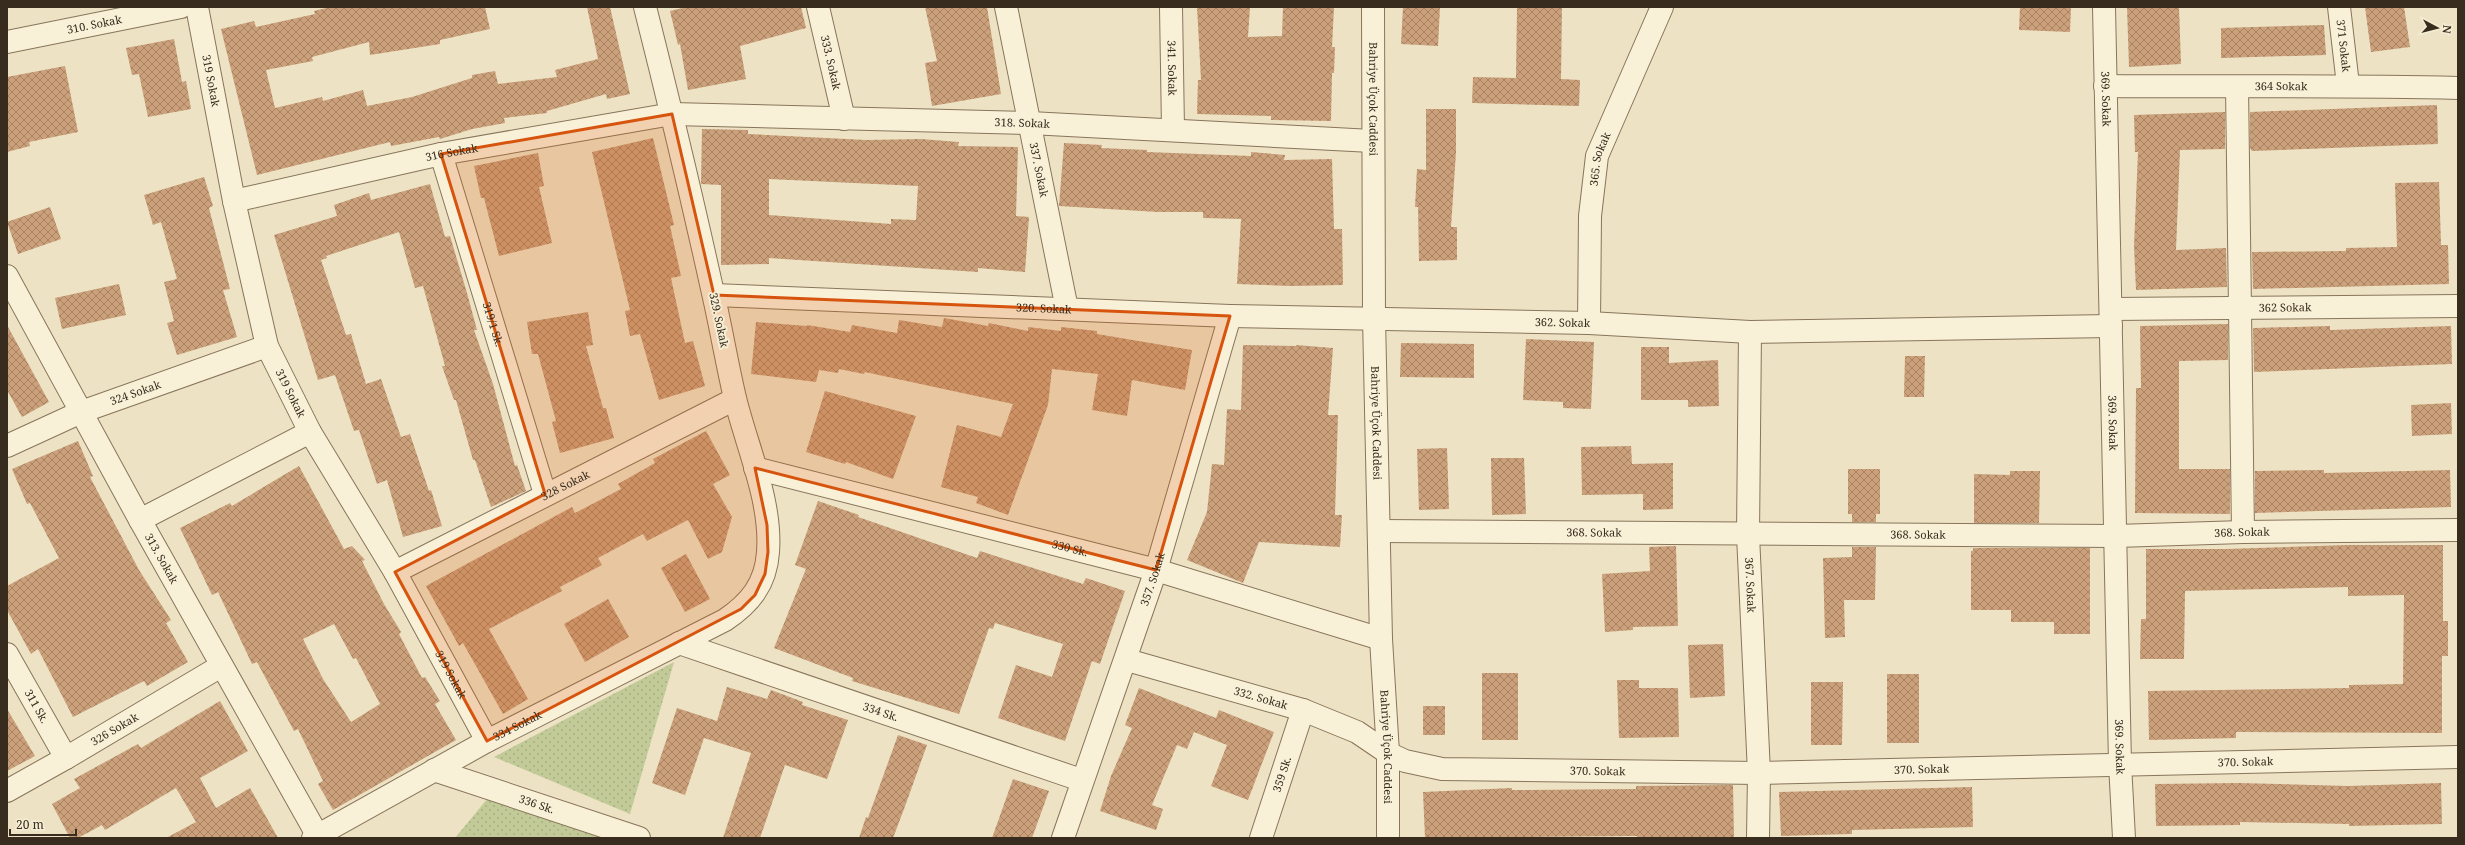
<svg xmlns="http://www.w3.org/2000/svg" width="2465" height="845" font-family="'Noto Serif',serif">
  <defs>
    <pattern id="park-dots" width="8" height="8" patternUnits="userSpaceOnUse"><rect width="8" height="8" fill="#c2cb98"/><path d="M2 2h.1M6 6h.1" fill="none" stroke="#a7ae83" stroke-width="1.8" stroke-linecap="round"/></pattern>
    <pattern id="building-cross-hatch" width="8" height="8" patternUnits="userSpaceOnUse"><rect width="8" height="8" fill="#cba07a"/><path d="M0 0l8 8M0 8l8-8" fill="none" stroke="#a68363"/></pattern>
  </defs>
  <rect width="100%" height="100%" fill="#ede3c4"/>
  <g fill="url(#park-dots)">
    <polygon points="674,662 630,814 494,757"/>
    <polygon points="488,798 618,838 455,838"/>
  </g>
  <g fill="url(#building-cross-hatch)" fill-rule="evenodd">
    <polygon points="330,7 485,7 490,29 440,40 440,44 370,55 369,42 312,57 313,61 266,70 275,108 322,97 323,101 363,90 367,106 412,97 472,78 472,75 495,71 498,84 557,77 555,70 598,59 587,7 610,7 630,94 607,99 606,94 547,111 547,113 504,118 505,123 472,129 440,139 439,137 391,146 390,142 257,175 221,29 254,21 256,27 315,14 314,11"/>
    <polygon points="687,7 801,7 806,28 740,46 746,79 688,90 680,44 678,45 670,11"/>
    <polygon points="925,7 987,7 1001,94 932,106 925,63 937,61"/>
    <polygon points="1197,7 1250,7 1248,37 1282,36 1283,7 1334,7 1332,47 1335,47 1334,73 1332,73 1331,121 1271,120 1271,116 1197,114 1198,80 1201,80"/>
    <polygon points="1403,7 1440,7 1438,46 1401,44"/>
    <polygon points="1517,7 1562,7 1561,79 1580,80 1579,106 1472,103 1473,77 1516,78"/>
    <polygon points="2020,7 2071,7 2070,32 2019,30"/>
    <polygon points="2127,7 2179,7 2181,64 2129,67"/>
    <polygon points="2365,7 2404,7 2410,47 2371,52"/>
    <polygon points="2324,25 2326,55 2221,58 2221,28"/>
    <polygon points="174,39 182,82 186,81 191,109 148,117 139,74 132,75 126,48"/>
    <polygon points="65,66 78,132 29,142 30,146 7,152 7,77"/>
    <polygon points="2437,105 2438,144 2252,151 2250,148 2250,112"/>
    <polygon points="1426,109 1456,109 1456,152 1451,227 1457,227 1457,260 1419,261 1418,207 1415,207 1417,169 1426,170"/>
    <polygon points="2225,112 2225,149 2180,150 2176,250 2226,248 2227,287 2136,290 2134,246 2138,152 2135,152 2134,115"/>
    <path d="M702 129 748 130V134L866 140 921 139 959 142 958 146 1018 147 1016 216 1029 217 1025 272 978 268V272L769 258V264L721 265V185L701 184ZM769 179 918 186 916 220 891 219V224L769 215Z"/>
    <polygon points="653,138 674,225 670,226 681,276 671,278 685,343 693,341 705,386 659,400 640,334 630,336 625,311 630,310 592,152"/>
    <polygon points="1064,143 1102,145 1101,148 1147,150 1147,152 1251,156 1251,152 1285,155 1284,160 1332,159 1334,229 1342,229 1343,285 1291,286 1237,284 1241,219 1203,218 1203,212 1158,212 1059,206"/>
    <polygon points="538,153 544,186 539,187 552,243 499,256 484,198 481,198 474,166"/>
    <polygon points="204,177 213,206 209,208 230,289 223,290 237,337 177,355 167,323 174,321 164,282 177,279 161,222 153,225 144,195"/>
    <polygon points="2439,182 2441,245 2448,245 2449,284 2253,289 2252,252 2346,251 2346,248 2397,247 2395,183"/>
    <polygon points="430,184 445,237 450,236 467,293 477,330 474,330 493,384 515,466 517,465 526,491 491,507 475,460 473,460 456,400 454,400 442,366 445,366 423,286 415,288 399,232 326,256 327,258 321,260 346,335 351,334 366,384 381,379 401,437 410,434 429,491 431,490 442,526 403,537 387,480 377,484 359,430 354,431 335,375 318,380 274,235 337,216 334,205 369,193 371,200"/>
    <polygon points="50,207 61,239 18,254 7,222"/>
    <polygon points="119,284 126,315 62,329 55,298"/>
    <polygon points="588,312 593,345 586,346 603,408 606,408 614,438 560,453 552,422 556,421 538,354 532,354 527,322"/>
    <polygon points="944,318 988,326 989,323 1028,331 1028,327 1061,331 1061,327 1097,331 1097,334 1192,350 1185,390 1132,380 1127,416 1092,410 1098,374 1052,369 1048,405 1008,515 976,503 978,497 941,487 957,425 1001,437 1013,404 865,372 864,374 839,369 838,373 819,370 816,382 751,374 756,322 807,326 807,325 850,332 852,325 897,333 899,320 942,327"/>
    <polygon points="2228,324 2228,360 2179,361 2179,469 2230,469 2230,514 2135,513 2136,388 2141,388 2140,326"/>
    <polygon points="7,325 49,402 22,417 7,390"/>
    <polygon points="2330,326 2330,330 2451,326 2452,364 2254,372 2253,328"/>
    <polygon points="1526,339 1594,342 1591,409 1563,408 1563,402 1523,400"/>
    <polygon points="1401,343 1474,344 1474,378 1400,377"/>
    <polygon points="1243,345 1296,346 1296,345 1333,348 1328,415 1338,415 1335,515 1342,515 1340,547 1259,542 1243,583 1187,560 1207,512 1212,464 1224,465 1227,409 1241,410"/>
    <polygon points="1641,347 1669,347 1669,363 1718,360 1719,406 1688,407 1688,400 1641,400"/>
    <polygon points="1905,356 1925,356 1924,397 1904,397"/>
    <polygon points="825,391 916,416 893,479 846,462 845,464 806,452"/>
    <polygon points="2451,403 2452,434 2412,436 2411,405"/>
    <polygon points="706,431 730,475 713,484 732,517 722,552 708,559 688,520 647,541 643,534 598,558 602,565 560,587 562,591 489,629 528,699 503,714 463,643 459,646 426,586 572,507 575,513 621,489 618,484 655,463 653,459"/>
    <polygon points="78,441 93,476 90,477 139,570 171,620 166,623 188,662 147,686 144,681 73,717 38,649 31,654 7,610 7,586 59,558 30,503 27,504 12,469"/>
    <polygon points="1631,446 1632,464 1673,463 1673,509 1643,510 1643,494 1582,495 1581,447"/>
    <polygon points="1447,448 1449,509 1419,510 1417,449"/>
    <polygon points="1491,458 1524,458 1526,514 1492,515"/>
    <path d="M299 466 344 549 352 546 365 560 362 561 384 604 401 632 399 634 422 678 425 677 440 701 435 704 456 740 333 810 318 784 323 781 298 729 294 731 257 662 252 664 218 592 212 595 180 528 230 503 232 506ZM334 624 353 659 356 658 380 704 351 722 323 679 303 639Z"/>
    <polygon points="1848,469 1880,469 1880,514 1876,514 1876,522 1852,522 1852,514 1848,514"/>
    <polygon points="2324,470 2324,473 2450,470 2451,507 2255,513 2255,471"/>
    <polygon points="2010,471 2040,471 2039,523 1974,523 1974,474 2010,475"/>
    <polygon points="818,501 859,515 858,517 977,558 980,551 1083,584 1086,578 1125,591 1100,664 1092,661 1065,741 998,718 1016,665 1052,677 1063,644 995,623 993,629 989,628 959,714 852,681 853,678 774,648 806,569 795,565"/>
    <polygon points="2348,545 2443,545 2443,621 2448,621 2448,656 2442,656 2442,733 2236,732 2236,738 2149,740 2148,691 2349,688 2349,685 2403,684 2404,595 2348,596 2348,587 2185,591 2184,659 2140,659 2141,619 2146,619 2146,549 2226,549"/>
    <polygon points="1676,546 1678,626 1633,627 1633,630 1605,632 1602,574 1650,571 1649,547"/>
    <polygon points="1852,547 1876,547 1875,600 1844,600 1845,637 1825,638 1823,558 1852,557"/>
    <polygon points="1973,548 2090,548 2090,634 2054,634 2054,622 2011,622 2011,610 1971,610 1971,551 1973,551"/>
    <polygon points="686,554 710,599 685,612 661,568"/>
    <polygon points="608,599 629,637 585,662 564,624"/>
    <polygon points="1723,644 1725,696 1690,698 1688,645"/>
    <rect x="1482" y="673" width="36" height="67"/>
    <rect x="1887" y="674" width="32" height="69"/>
    <polygon points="1617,680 1639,680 1639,688 1678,688 1679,737 1619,738"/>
    <polygon points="1811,682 1843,682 1842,745 1811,745"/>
    <polygon points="727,687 767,699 771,690 803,702 802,705 848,720 827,779 785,765 760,838 723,838 751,753 704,738 685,795 652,783 677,708 717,721"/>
    <polygon points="1139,688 1216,718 1219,710 1274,732 1248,800 1211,786 1227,745 1194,732 1187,749 1177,745 1152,805 1163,809 1156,830 1100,811 1111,776 1132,728 1125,725"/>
    <polygon points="220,701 248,751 200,778 216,808 250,788 278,838 166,838 196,822 176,788 105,830 102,825 78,838 70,838 52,804 80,788 74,779 138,744 141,748"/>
    <rect x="1423" y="706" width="22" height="29"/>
    <polygon points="7,709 35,756 7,771"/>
    <polygon points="898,735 927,745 904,809 893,838 859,838 866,817 868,818"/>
    <polygon points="1013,779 1049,791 1032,838 992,838"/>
    <polygon points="2239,783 2348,786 2441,783 2442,824 2349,826 2349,824 2240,822 2240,825 2156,826 2155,784"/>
    <polygon points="1733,785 1734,838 1637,838 1637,836 1425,838 1423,792 1512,788 1512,790 1636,789 1636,786"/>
    <polygon points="1972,787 1973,827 1852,830 1852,834 1781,836 1779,792"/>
  </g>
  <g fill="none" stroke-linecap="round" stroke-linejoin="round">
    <defs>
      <g id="minor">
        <path id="s1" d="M197 7 234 201 267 346 310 432 395 572 487 741"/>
        <path id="s2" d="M818 7 844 119"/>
        <path id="s3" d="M1006 7 1067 309"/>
        <path id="s4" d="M1171 7 1173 129"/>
        <path id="s5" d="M1373 7 1374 318 1381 639 1388 753V838"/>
        <path id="s6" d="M2104 7 2120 764 2124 838"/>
        <path id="s7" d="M2339 7 2348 85"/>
        <path id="s8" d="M7 42 181 7"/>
        <path id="s9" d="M2105 86C2223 87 2340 85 2458 88"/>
        <polyline points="2237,87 2243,532"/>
        <path id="s10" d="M441 154 545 494"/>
        <path id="s11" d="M234 201 441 154 672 114 1030 123 1372 141"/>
        <path id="s12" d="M7 276 140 520 319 838"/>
        <path id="s13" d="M714 295 1230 316 1589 323 1750 332 2111 326"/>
        <path id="s14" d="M2111 309 2458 306"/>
        <path id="s15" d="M1589 323 1590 216 1597 156 1662 7"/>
        <path id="s16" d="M1750 332 1748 535 1759 773 1758 838"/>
        <path id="s17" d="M7 446 81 412 267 346"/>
        <path id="s18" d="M755 468 1156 570 1381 639"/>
        <polyline points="140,520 310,432"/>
        <path id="s19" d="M1379 531 2116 536 2243 532 2458 530"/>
        <path id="s20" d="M395 572 735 399"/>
        <path id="s21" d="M679 643 1081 780"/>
        <path id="s22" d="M7 654 66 758"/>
        <path id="s23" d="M1127 660 1303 710 1357 732 1388 753 1405 761 1442 769 1759 773 2458 757"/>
        <path id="s24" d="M434 770 639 838"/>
        <path id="s25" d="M7 791 66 758 221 666"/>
        <path id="s26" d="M313 838 487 741 725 620C750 603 766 584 768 552 772 502 747 447 735 398 727 364 721 328 713 293 692 198 669 102 645 7"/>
        <path id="s27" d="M1063 838 1156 570 1230 316"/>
        <path id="s28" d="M1261 838 1303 710"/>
      </g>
    </defs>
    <use href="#minor" stroke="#88755b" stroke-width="24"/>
    <use href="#minor" stroke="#f8f0d7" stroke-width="22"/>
  </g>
  <path fill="#d6540e" fill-opacity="0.2" stroke="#d6540e" stroke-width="3" stroke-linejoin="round" d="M672 114 714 295 1230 316 1156 570 755 468 767 525 768 552 765 574 755 595 741 609 487 741 395 572 545 494 441 154Z"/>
  <g text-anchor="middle" stroke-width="4" stroke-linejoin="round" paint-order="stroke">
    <g font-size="11" fill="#382c1e" stroke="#f5edd3">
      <text dy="4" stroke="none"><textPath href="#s8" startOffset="89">310. Sokak</textPath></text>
      <text dy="4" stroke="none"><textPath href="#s7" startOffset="39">371 Sokak</textPath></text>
      <text dy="4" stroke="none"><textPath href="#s2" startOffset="57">333. Sokak</textPath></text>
      <text dy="4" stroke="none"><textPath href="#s4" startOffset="61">341. Sokak</textPath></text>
      <text dy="4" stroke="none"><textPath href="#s1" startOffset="75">319 Sokak</textPath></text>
      <text dy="4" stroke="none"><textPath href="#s9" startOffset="176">364 Sokak</textPath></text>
      <text dy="4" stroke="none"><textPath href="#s5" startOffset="92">Bahriye Üçok Caddesi</textPath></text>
      <text dy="4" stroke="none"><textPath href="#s6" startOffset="92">369. Sokak</textPath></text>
      <text dy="4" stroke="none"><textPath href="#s11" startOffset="797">318. Sokak</textPath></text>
      <text dy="4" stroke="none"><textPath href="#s11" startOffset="223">316 Sokak</textPath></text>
      <text dy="4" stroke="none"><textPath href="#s15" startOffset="165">365. Sokak</textPath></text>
      <text dy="4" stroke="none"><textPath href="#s3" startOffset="166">337. Sokak</textPath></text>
      <text dy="4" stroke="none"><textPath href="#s13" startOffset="330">320. Sokak</textPath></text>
      <text dy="4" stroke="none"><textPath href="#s14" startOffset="174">362 Sokak</textPath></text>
      <text transform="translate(719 320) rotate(78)" y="4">329. Sokak</text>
      <text dy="4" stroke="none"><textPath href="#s13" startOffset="849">362. Sokak</textPath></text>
      <text dy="4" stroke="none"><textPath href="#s10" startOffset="178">319/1 Sk.</textPath></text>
      <text dy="4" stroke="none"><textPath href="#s17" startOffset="139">324 Sokak</textPath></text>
      <text dy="4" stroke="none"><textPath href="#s1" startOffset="399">319 Sokak</textPath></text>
      <text dy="4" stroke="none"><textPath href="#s5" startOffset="416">Bahriye Üçok Caddesi</textPath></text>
      <text dy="4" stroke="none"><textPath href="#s6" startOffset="416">369. Sokak</textPath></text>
      <text dy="4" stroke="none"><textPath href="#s20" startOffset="191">328 Sokak</textPath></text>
      <text dy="4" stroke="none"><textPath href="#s19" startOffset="863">368. Sokak</textPath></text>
      <text dy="4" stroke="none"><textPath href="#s19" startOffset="215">368. Sokak</textPath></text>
      <text dy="4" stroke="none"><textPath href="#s19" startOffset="539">368. Sokak</textPath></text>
      <text dy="4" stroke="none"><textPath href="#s18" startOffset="325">330 Sk.</textPath></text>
      <text dy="4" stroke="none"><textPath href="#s12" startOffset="322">313. Sokak</textPath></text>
      <text dy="4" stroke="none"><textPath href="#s27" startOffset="274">357. Sokak</textPath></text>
      <text dy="4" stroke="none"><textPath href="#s16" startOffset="253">367. Sokak</textPath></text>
      <text dy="4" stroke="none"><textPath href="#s1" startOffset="723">319 Sokak</textPath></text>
      <text dy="4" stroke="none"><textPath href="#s23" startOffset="139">332. Sokak</textPath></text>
      <text dy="4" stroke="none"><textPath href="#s22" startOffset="60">311 Sk.</textPath></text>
      <text dy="4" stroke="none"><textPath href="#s21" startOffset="213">334 Sk.</textPath></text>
      <text dy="4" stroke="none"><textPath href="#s26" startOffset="233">334 Sokak</textPath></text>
      <text dy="4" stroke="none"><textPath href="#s25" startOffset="124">326 Sokak</textPath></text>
      <text dy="4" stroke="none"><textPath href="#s5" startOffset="740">Bahriye Üçok Caddesi</textPath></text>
      <text dy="4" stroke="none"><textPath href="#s6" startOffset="740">369. Sokak</textPath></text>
      <text dy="4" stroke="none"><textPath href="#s23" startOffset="1139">370. Sokak</textPath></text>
      <text dy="4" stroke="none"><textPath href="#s23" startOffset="815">370. Sokak</textPath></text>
      <text dy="4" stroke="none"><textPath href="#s23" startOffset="491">370. Sokak</textPath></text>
      <text dy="4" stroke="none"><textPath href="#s28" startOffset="67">359 Sk.</textPath></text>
      <text dy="4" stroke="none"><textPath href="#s24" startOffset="108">336 Sk.</textPath></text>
    </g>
  </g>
  <rect width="2465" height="845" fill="none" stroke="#382c1e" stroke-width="16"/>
  <g transform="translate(2437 28) rotate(97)" stroke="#f5edd3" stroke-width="3" paint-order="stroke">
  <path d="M0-3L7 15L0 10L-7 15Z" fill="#382c1e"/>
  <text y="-6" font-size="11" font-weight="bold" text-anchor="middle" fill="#382c1e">N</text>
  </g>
  <path d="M10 829v6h66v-6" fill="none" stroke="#382c1e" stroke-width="2"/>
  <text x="16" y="829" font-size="12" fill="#382c1e" stroke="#f5edd3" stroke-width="3" paint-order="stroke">20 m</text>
</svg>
